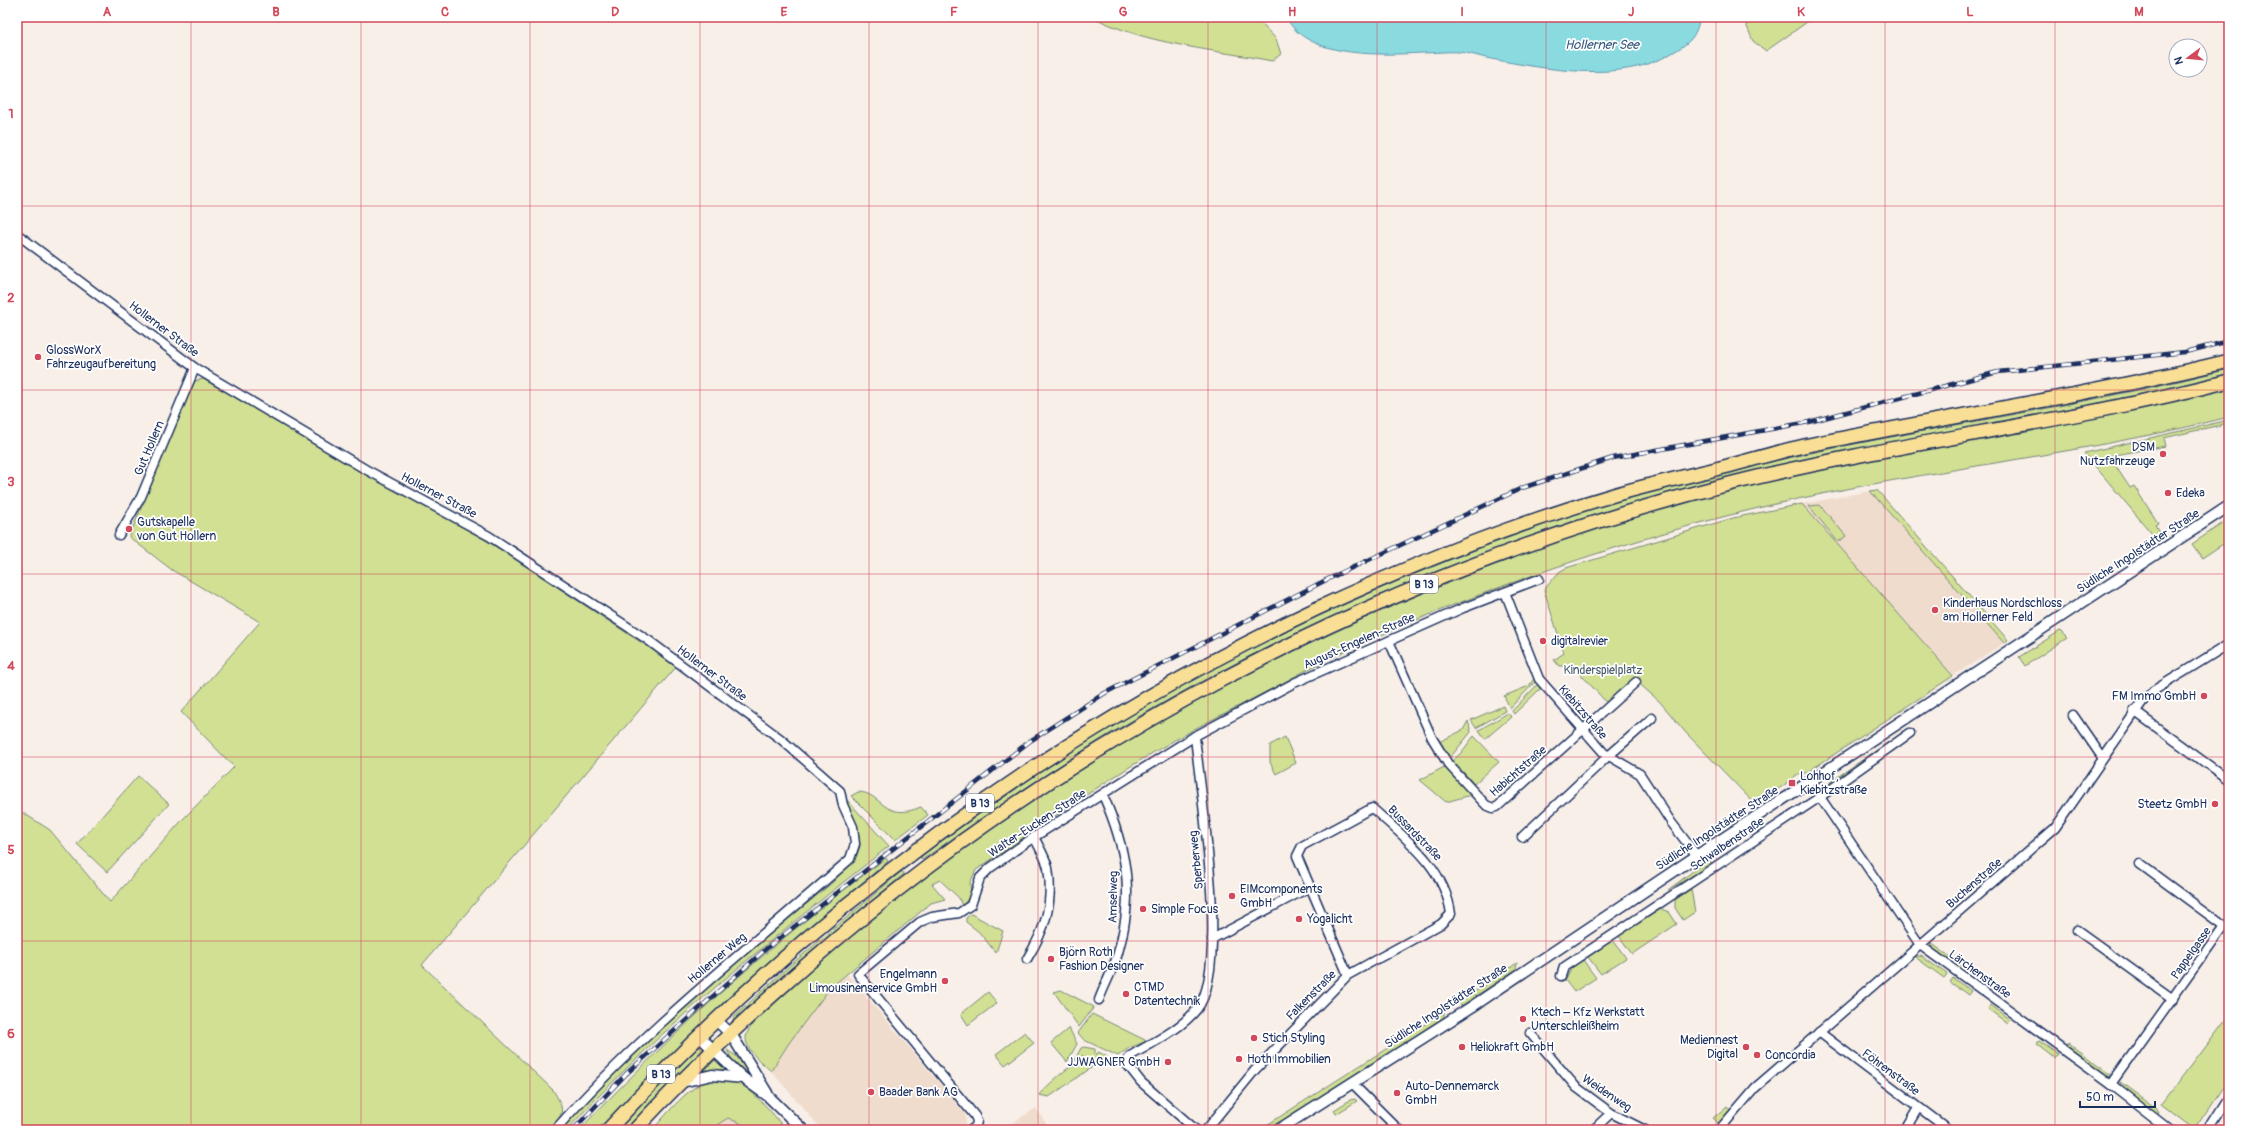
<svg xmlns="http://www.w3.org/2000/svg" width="2246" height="1147" font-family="Pangolin,sans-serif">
  <rect width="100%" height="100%" fill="#f8efe8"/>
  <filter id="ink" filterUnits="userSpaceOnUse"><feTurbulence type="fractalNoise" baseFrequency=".025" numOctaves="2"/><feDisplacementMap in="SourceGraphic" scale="8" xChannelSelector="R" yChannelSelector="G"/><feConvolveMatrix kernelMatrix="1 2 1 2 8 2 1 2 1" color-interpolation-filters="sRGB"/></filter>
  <g filter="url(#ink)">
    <g fill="#f0dccd">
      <polygon points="1870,491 2004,643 1953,676 1802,504"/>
      <polygon points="847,974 965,1113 966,1122 963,1129 822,1130 771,1071 789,1043 830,988"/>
      <polygon points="1036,1108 1050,1130 1001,1130"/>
      <polygon points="728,1118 746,1125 755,1130 709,1130"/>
    </g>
    <g fill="#d2e093" stroke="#768878">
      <path d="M1093 17H1255L1276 39 1281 54 1272 61C1215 50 1144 44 1093 17Z"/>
      <polygon points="1743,17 1814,17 1766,51 1753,41"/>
      <path d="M2229 369V374C2062 418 1890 438 1723 479 1504 533 1291 623 1098 741 1038 779 980 819 922 860L920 857C1091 726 1282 621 1484 546 1541 525 1600 503 1659 489 1726 472 1793 456 1860 443 1983 419 2107 400 2229 369Z"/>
      <path d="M203 379 487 541 677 666 422 965 553 1090C565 1110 565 1113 549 1130H17V809L50 830 110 902 184 818 234 767 181 712 260 622 172 570 129 537 189 392 195 381Z"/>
      <path d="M2229 388V417C2067 458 1899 472 1738 513 1596 549 1456 599 1324 661 1302 672 1280 685 1258 696 1232 710 1206 722 1180 737 1110 776 1043 825 976 870L970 883 971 895 962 906 959 898 940 880 932 884 945 899 931 903 830 988 789 1043 771 1071C762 1063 746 1051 746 1038 746 1018 824 958 842 944 1023 791 1227 671 1446 583 1518 553 1596 525 1671 505 1855 457 2044 432 2229 388Z"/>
      <polygon points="2229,420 2229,423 2164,438 2166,446 2109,456 2130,488 2134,486 2158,523 2155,525 2163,538 2158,541 2084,453"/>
      <polygon points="1877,490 2008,640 2004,643 1870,491"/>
      <polygon points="1802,504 1953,676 1806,773 1801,773 1774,792 1770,800 1758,807 1686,733 1660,702 1634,679 1608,704 1573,666 1559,666 1554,660 1564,653 1544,590 1559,572 1566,568 1733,518"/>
      <polygon points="1820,505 1846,536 1838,542 1809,506"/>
      <polygon points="2229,519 2229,540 2202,558 2192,544"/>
      <polygon points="2060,631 2067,638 2025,666 2019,657"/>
      <polygon points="1535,677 1537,680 1510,708 1504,696 1529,686"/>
      <polygon points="1538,684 1540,689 1514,714 1512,711"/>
      <polygon points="1503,706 1505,711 1476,728 1471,720"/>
      <polygon points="1508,713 1511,717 1485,739 1479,730"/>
      <polygon points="1468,721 1471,732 1448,760 1439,742 1463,730"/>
      <polygon points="1474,736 1499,762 1474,784 1457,765 1454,766 1451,762 1461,753"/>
      <polygon points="1285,737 1296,763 1276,774 1270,762 1270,745"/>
      <polygon points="1893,739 1894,740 1831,784 1830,782"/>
      <polygon points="1446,766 1471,795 1446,802 1420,780"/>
      <polygon points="138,776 169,804 107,872 77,844"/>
      <path d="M858 792C882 792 883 823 921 807L928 815 895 840 851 796Z"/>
      <path d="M848 801 889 846C776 936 665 1022 567 1130H561L594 1094 684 1007 751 949 832 883 857 855 860 846 859 836 847 805Z"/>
      <path d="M886 858 888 861 724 1002 598 1130H579C674 1031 776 939 886 858Z"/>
      <polygon points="1709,859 1712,864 1668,890"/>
      <polygon points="902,871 904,874 810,952 731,1023 734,1017 787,968"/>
      <polygon points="1691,889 1695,912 1683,920 1675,908 1675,900"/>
      <polygon points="1661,909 1669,912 1677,924 1632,954 1619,936"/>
      <polygon points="971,914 1003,931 996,953 979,932 966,922 966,918"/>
      <polygon points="1613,940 1626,958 1601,974 1588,957"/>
      <polygon points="1931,943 1963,966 1959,971 1931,948"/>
      <polygon points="1921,956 1947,974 1944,978 1915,957"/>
      <polygon points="1583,960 1596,978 1574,992 1565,980 1572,967"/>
      <polygon points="1517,963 1516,969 1461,1006 1458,1003"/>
      <polygon points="1953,978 1971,991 1968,995 1950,982"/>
      <polygon points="1061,990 1094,1007 1079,1027 1054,992"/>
      <polygon points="988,992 997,1003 968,1025 961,1014"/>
      <polygon points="1991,1005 2010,1020 2007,1023 1988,1009"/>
      <polygon points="1444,1012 1444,1017 1321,1098 1266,1130 1259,1130"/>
      <polygon points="1092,1014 1147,1041 1129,1048 1118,1056 1084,1040 1078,1033"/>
      <polygon points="2229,1015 2229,1078 2194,1130 2161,1105"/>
      <polygon points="1069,1028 1077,1044 1067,1062 1051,1043"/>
      <polygon points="1025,1032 1034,1043 1005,1065 996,1054"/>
      <polygon points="2039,1041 2058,1054 2055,1058 2037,1044"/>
      <polygon points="2068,1043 2112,1075 2106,1076 2064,1048"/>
      <polygon points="702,1046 705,1049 626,1130 617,1130 693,1051"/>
      <path d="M1084 1047 1095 1049V1055L1099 1052 1107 1057 1049 1097 1039 1095C1039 1093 1063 1072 1067 1069 1070 1067 1075 1066 1079 1065L1077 1063 1083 1055 1076 1061 1075 1059 1081 1048Z"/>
      <polygon points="727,1050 736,1056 754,1078 752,1079 733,1062"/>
      <polygon points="716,1059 726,1069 703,1072"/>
      <path d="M711 1079C720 1079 730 1080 739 1083 749 1087 781 1120 784 1130H755L728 1118 709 1130H652C670 1111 686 1088 711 1079Z"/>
      <polygon points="2120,1082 2156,1108 2159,1113 2157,1115 2122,1089"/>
      <polygon points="1355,1099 1357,1101 1336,1114 1334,1110 1350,1100"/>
      <polygon points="1727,1106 1730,1110 1719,1124 1713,1118"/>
    </g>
    <path fill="#8adbe0" stroke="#5e96ac" d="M1286 17H1700C1696 38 1689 43 1672 53 1622 84 1546 69 1491 59 1480 57 1470 53 1459 52 1447 51 1434 53 1422 53 1383 55 1306 59 1286 17Z"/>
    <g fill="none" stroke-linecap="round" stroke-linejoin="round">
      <defs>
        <g id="minor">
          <path d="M17 234 195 368 365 469 489 536 648 640 782 740 840 791 843 805 853 827 855 844 850 859C750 947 643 1030 555 1130"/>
          <polyline points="119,535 141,497 195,368"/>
          <polyline points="1505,592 1539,679 1604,753 1640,774 1671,822 1697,856"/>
          <polyline points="1389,641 1432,738 1448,764 1486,805 1493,808 1497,807 1636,682"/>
          <polyline points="2134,711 2229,780"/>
          <polyline points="2073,715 2102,757"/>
          <path d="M1195 736C1200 792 1230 968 1197 1009 1180 1030 1152 1043 1130 1056L1126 1063 1141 1082 1196 1130"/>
          <polyline points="1820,797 1920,945 2111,1084 2170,1130"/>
          <polyline points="1522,837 1605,759 1652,718"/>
          <polyline points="2077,930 2173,999"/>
          <polyline points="1212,939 1310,887"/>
          <path d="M1027 959C1045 930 1054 903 1048 868 1046 858 1039 847 1034 837"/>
          <polyline points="1561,976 1564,967 1820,797 1910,733"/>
          <path d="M1099 1000C1105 983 1115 967 1119 949 1135 892 1126 848 1103 795"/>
          <polyline points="1819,1032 1949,1130"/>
          <polyline points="1530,1033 1576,1087 1611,1113 1645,1130"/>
          <polyline points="1352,1083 1399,1130"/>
          <polyline points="2111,1084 2224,926 2140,864"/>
          <polyline points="971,1130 976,1126 977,1121 975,1116 858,974 920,922 932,917 959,913 971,905 980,878 990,868 1034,837 1195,736 1294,683 1463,608 1539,579"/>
          <path d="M1206 1130 1255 1070 1348 975 1441 924 1451 914C1445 867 1405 838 1372 808L1302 846 1297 856 1348 975"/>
          <polyline points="1593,1130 1611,1113"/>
          <polyline points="1719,1130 1755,1088 2055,828 2143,701 2153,691 2229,644"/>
          <polyline points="1905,1130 1918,1108"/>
          <polyline points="2208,1130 2229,1097"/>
        </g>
        <g id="tertiary">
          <polyline points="716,1020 731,1034 767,1093"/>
          <polyline points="699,1036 743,1078 768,1096 803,1130"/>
          <polyline points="682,1082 712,1075 743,1078"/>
          <polyline points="1278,1130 1473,1006 1707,849 2229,506"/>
        </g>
        <g id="primary">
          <path d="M608 1130C808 912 1048 736 1316 609 1413 564 1514 524 1617 494 1652 484 1688 476 1724 467 1751 460 1777 452 1804 446 1946 417 2089 395 2229 361"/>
          <path d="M635 1130C680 1081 728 1035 777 991 1049 746 1378 572 1733 483 1897 442 2066 423 2229 381"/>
        </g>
      </defs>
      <use href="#minor" stroke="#1b2f5e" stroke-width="11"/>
      <use href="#tertiary" stroke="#1b2f5e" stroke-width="13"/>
      <use href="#primary" stroke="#1b2f5e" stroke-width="16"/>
      <use href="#minor" stroke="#fff" stroke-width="8"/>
      <use href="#tertiary" stroke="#fff" stroke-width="10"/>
      <use href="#primary" stroke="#f9df96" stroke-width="13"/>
      <defs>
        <polyline id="rail" points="573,1130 626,1074 767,948 1030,741 1105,693 1328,579 1522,488 1613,458 1809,422 1998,372 2185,352 2229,341"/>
      </defs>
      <use href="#rail" stroke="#1b2f5e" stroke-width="4.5"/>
      <use href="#rail" stroke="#fff" stroke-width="3" stroke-dasharray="9" stroke-linecap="butt"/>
    </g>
  </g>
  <path fill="none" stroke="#d1495b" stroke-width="1" stroke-opacity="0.55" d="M191 17V1130M361 17V1130M530 17V1130M700 17V1130M869 17V1130M1038 17V1130M1208 17V1130M1377 17V1130M1546 17V1130M1716 17V1130M1885 17V1130M2055 17V1130M17 206H2229M17 390H2229M17 574H2229M17 757H2229M17 941H2229"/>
  <g fill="#d1495b" stroke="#fff" stroke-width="1.5">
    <circle cx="38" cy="357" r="4"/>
    <circle cx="2163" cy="454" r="4"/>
    <circle cx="2168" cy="493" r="4"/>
    <circle cx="129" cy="529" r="4"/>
    <circle cx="1935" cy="610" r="4"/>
    <circle cx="1543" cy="641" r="4"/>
    <circle cx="2204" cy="696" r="4"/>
    <rect x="1788" y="779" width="8" height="8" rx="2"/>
    <circle cx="2215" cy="804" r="4"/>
    <circle cx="1232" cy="896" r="4"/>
    <circle cx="1143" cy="909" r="4"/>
    <circle cx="1299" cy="919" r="4"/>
    <circle cx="1051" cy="959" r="4"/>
    <circle cx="945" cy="981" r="4"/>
    <circle cx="1126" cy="994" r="4"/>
    <circle cx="1523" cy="1019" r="4"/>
    <circle cx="1254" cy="1038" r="4"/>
    <circle cx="1462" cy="1047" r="4"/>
    <circle cx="1746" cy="1047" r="4"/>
    <circle cx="1757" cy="1055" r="4"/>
    <circle cx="1239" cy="1059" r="4"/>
    <circle cx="1168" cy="1062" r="4"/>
    <circle cx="871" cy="1092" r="4"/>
    <circle cx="1397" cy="1093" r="4"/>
  </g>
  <g text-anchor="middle" stroke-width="3.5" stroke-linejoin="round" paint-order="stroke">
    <g fill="#fff" stroke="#5f6d8e" stroke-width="1">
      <rect x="1410" y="575" width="28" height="18" rx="3"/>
      <rect x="966" y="794" width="28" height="18" rx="3"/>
      <rect x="647" y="1065" width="28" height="18" rx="3"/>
    </g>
    <g font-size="11" font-weight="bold" fill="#1b2f5e">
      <text x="1424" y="588">B 13</text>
      <text x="980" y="807">B 13</text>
      <text x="661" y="1078">B 13</text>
    </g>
    <g font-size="12" fill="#1b2f5e" stroke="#fff">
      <text transform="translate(164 329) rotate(37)" y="4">Hollerner Straße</text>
      <text transform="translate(149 448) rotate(-67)" y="4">Gut Hollern</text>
      <text transform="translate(439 495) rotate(28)" y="4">Hollerner Straße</text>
      <text transform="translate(2138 551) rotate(-33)" y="4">Südliche Ingolstädter Straße</text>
      <text transform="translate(1359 641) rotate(-24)" y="4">August-Engelen-Straße</text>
      <text transform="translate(712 673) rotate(37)" y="4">Hollerner Straße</text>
      <text transform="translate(1583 712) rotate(49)" y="4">Kiebitzstraße</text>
      <text transform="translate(1518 771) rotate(-41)" y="4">Habichtstraße</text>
      <text transform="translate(1037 823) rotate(-33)" y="4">Walter-Eucken-Straße</text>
      <text transform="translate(1717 828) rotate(-33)" y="4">Südliche Ingolstädter Straße</text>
      <text transform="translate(1415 833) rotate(46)" y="4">Bussardstraße</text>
      <text transform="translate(1727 844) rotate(-34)" y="4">Schwalbenstraße</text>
      <text transform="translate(1196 860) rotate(-96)" y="4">Sperberweg</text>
      <text transform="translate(1974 883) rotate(-41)" y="4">Buchenstraße</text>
      <text transform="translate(1113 897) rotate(-89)" y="4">Amselweg</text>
      <text transform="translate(2191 953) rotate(-55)" y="4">Pappelgasse</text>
      <text transform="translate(717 958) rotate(-40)" y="4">Hollerner Weg</text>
      <text transform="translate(1980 974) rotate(36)" y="4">Lärchenstraße</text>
      <text transform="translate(1311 995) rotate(-45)" y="4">Falkenstraße</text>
      <text transform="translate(1446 1006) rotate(-33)" y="4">Südliche Ingolstädter Straße</text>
      <text transform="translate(1891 1072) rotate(37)" y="4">Föhrenstraße</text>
      <text transform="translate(1607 1093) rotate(34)" y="4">Weidenweg</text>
    </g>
    <g font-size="12" fill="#1b2f5e" stroke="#fff" text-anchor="start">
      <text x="46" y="354">GlossWorX<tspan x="46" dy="14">Fahrzeugaufbereitung</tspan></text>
      <text x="2155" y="451" text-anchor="end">DSM<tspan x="2155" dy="14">Nutzfahrzeuge</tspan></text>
      <text x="2176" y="497">Edeka</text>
      <text x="137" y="526">Gutskapelle<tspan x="137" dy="14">von Gut Hollern</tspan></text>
      <text x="1943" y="607">Kinderhaus Nordschloss<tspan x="1943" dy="14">am Hollerner Feld</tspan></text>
      <text x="1551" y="645">digitalrevier</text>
      <text x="2196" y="700" text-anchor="end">FM Immo GmbH</text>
      <text x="1800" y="780">Lohhof,<tspan x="1800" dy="14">Kiebitzstraße</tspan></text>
      <text x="2207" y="808" text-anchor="end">Steetz GmbH</text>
      <text x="1240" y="893">EIMcomponents<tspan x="1240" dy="14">GmbH</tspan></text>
      <text x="1151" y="913">Simple Focus</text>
      <text x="1307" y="923">Yogalicht</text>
      <text x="1059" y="956">Björn Roth<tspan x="1059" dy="14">Fashion Designer</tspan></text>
      <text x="937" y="978" text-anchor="end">Engelmann<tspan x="937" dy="14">Limousinenservice GmbH</tspan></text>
      <text x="1134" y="991">CTMD<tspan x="1134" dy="14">Datentechnik</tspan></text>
      <text x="1531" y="1016">Ktech – Kfz Werkstatt<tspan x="1531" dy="14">Unterschleißheim</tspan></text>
      <text x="1262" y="1042">Stich Styling</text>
      <text x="1738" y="1044" text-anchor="end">Mediennest<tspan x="1738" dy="14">Digital</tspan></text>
      <text x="1470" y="1051">Heliokraft GmbH</text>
      <text x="1765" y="1059">Concordia</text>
      <text x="1247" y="1063">Hoth Immobilien</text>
      <text x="1160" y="1066" text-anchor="end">JJWAGNER GmbH</text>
      <text x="1405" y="1090">Auto-Dennemarck<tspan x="1405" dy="14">GmbH</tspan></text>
      <text x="879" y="1096">Baader Bank AG</text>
    </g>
    <g font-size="12" fill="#495b6b" stroke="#fff">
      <text x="1603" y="674">Kinderspielplatz</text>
    </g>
    <g font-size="13" font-style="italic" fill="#375a7e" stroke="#fff">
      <text x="1602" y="49">Hollerner See</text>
    </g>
  </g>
  <rect width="2246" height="1147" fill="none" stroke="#fff" stroke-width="44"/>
  <g transform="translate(2188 58) rotate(254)"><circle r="19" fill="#ffffff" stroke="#a4acbf"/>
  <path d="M0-3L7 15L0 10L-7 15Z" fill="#d1495b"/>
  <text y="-6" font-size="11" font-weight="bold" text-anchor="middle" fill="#1b2f5e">N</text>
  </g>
  <path d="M2080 1101v6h75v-6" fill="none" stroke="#1b2f5e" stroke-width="2"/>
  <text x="2086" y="1101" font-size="12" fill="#1b2f5e" stroke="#ffffff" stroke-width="3" paint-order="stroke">50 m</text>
  <rect x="22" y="22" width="2202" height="1103" fill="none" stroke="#d1495b" stroke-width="1.5"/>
  <g font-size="13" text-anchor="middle" font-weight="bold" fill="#d1495b">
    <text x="107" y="16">A</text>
    <text x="276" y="16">B</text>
    <text x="445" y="16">C</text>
    <text x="615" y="16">D</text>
    <text x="784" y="16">E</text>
    <text x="954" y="16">F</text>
    <text x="1123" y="16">G</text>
    <text x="1292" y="16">H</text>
    <text x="1462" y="16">I</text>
    <text x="1631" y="16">J</text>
    <text x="1801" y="16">K</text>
    <text x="1970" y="16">L</text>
    <text x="2139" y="16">M</text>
    <text x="11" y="118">1</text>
    <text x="11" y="302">2</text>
    <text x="11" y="486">3</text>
    <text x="11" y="670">4</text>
    <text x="11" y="854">5</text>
    <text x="11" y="1038">6</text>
  </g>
</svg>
